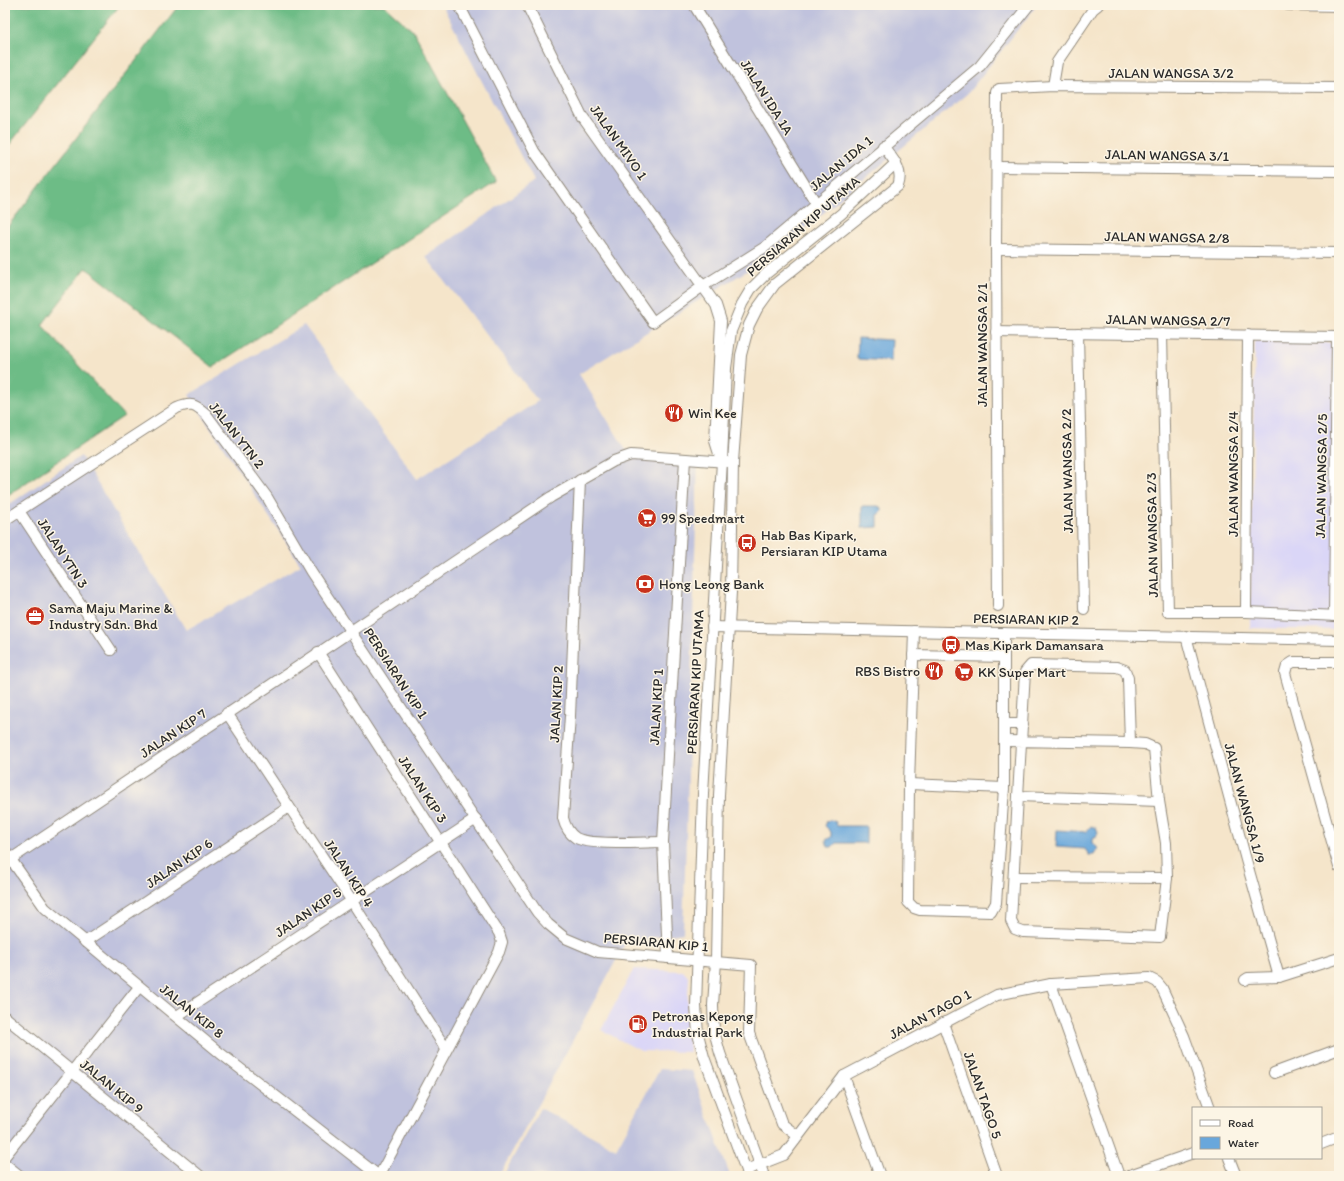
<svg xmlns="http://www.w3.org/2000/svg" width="1344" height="1181" font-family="Itim,sans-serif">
  <rect width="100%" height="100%" fill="#fcf5e5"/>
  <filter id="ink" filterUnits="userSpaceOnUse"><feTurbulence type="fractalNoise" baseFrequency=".025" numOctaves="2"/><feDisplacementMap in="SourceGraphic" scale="8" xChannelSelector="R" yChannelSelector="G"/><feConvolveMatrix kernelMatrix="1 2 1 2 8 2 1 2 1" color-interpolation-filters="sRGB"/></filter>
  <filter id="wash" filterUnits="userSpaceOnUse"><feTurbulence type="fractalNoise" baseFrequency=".012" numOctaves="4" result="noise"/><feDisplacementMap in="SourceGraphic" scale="16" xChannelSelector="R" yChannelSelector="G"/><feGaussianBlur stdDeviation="0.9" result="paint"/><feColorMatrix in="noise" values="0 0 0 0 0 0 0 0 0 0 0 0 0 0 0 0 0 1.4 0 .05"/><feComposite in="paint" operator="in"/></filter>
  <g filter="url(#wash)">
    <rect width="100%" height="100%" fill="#f5e5ca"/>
    <g fill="#dad6f7">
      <polygon points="1255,341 1333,343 1339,630 1250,628"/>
      <polygon points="634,969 683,971 689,978 686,1022 690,1052 641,1051 601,1030"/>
    </g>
    <g fill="#c0c2dd">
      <polygon points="442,5 1037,5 968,93 774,254 579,374 626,450 698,460 683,933 626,942 499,1176 5,1176 5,507 81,456 186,630 301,565 189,395 304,325 417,479 538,401 426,257 534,181"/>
      <polygon points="660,1069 692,1071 730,1176 503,1176 540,1108 616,1149"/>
    </g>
    <g fill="#6dbc86" stroke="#4c7458">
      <polygon points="5,5 120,5 5,150"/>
      <polygon points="179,5 384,5 414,32 496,182 213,367 86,268 42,325 124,416 5,497 5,230"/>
    </g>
    <g fill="#69a7db" stroke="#4a6983">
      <polygon points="858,338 892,340 891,361 857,359"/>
      <polygon points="862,506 878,506 882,508 882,512 878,515 878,527 862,528"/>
      <polygon points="831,820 836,822 837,826 866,826 866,843 836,843 832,847 828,847 826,840 831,837 831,832 825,826 827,821"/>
      <polygon points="1091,826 1096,828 1098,833 1096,837 1092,839 1092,843 1098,848 1094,855 1089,855 1085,849 1056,847 1057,830 1086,832"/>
    </g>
  </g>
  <g filter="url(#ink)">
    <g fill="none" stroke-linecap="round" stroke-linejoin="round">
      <defs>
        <g id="minor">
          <polyline points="459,5 534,151 653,322 703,286 765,247 980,66 1029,5"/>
          <polyline points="527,5 583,118 716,305 721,321 715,441 720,457"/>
          <polyline points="694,5 816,203"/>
          <polyline points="1288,5 1339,6"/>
          <polyline points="1053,86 1057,62 1093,9 1098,5"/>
          <polyline points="997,167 1339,171"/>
          <polyline points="996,249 1339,253"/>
          <polyline points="996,332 1339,337"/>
          <polyline points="1078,333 1084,609"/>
          <polyline points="1162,334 1168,612 1246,612 1339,616"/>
          <path d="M580 480 570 716 563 818C565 826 568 833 576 838 592 846 643 842 663 842"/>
          <polyline points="19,511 111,650"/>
          <path d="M5 520 177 408C191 402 195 404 206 414L267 497 311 572 537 912 548 924 565 938 598 952 751 965 749 1033 782 1124 798 1136"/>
          <polyline points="998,606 996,249 997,93 999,89 1053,86 1339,88"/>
          <polyline points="1246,612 1248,335"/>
          <polyline points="1334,616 1337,337"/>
          <polyline points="712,627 1339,640"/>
          <polyline points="914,631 909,784 908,902 914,908 920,910 991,912 996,903 1004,788 1004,633"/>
          <polyline points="1186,636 1246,860 1279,977"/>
          <polyline points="318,652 499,933 502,942 499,952 379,1176"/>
          <polyline points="913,655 1004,657"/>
          <polyline points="1339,662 1293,662 1287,666 1285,673 1339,867"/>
          <polyline points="227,713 351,900 446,1049"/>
          <polyline points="1004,724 1023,724"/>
          <polyline points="1004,741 1130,743 1145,744 1154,748 1159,801 1166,843 1167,878 1160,937 1023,932 1015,929 1011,921 1025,672 1031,665 1117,667 1125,670 1128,678 1130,743"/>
          <polyline points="909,784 1004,788"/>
          <polyline points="1018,796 1159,801"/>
          <polyline points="5,851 45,908 220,1053 379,1176"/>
          <polyline points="11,859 551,497 614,461 631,455 727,462"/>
          <polyline points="1014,877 1167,878"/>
          <polyline points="85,942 289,807"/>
          <polyline points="668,958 663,842 685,459"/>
          <polyline points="1245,980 1248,978 1279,977 1339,958"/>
          <polyline points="1051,984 1119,1176"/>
          <polyline points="177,1016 476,819"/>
          <polyline points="5,1017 200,1176"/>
          <polyline points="943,1023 997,1176"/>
          <polyline points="1274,1073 1339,1049"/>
          <polyline points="844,1076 880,1176"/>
          <polyline points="1321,1144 1339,1137"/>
          <polyline points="5,1156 139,987"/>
          <polyline points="1229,1158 1236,1176"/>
          <polyline points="5,1164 20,1176"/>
          <polyline points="746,1170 784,1155 844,1076 997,995 1051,984 1149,978 1157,982 1162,988 1184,1036 1210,1108"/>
          <polyline points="748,1176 704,1057 698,1034 696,1006 703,794 722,461 726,368 731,331 742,304 751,289 767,273 841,214 896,163"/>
          <path d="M764 1176 720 1053 714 1031 713 1005 716 961 719 795 731 592 733 462 741 355 749 325 757 309 775 284 898 186C904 170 893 159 883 146"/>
          <polyline points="1127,1176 1193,1153"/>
        </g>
      </defs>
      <use href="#minor" stroke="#90887a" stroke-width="12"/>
      <use href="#minor" stroke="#fff" stroke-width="10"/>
    </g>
  </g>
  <defs>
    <symbol id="restaurant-disc" viewBox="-11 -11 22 22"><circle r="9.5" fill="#c8321e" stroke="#fcf5e5"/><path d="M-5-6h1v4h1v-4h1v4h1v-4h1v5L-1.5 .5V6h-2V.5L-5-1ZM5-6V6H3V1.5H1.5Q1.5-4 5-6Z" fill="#fff"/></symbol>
    <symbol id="supermarket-disc" viewBox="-11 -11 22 22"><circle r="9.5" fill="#c8321e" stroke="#fcf5e5"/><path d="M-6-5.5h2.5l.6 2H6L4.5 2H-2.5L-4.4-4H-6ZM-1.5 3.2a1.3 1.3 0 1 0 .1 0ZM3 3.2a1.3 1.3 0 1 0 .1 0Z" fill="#fff"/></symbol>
    <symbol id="bus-disc" viewBox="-11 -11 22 22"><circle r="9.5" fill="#c8321e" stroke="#fcf5e5"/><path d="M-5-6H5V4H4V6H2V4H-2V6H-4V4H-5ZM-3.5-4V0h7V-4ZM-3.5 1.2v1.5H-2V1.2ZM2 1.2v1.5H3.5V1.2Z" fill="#fff"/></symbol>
    <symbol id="bank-disc" viewBox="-11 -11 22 22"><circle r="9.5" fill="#c8321e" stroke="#fcf5e5"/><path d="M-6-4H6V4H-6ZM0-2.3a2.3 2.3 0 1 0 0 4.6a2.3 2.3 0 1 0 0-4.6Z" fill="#fff"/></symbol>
    <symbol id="office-disc" viewBox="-11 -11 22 22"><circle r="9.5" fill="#c8321e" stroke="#fcf5e5"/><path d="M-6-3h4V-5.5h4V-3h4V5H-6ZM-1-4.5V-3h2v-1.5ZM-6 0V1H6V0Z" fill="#fff"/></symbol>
    <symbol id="fuel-disc" viewBox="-11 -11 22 22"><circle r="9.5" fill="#c8321e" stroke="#fcf5e5"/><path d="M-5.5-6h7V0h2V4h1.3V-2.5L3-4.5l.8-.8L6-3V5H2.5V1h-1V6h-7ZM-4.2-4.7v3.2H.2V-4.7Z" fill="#fff"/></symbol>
  </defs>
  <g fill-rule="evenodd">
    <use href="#restaurant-disc" x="663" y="402" width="22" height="22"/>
    <use href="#supermarket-disc" x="636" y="507" width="22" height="22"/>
    <use href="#bus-disc" x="736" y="532" width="22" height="22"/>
    <use href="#bank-disc" x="634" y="573" width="22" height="22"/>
    <use href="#office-disc" x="24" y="605" width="22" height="22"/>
    <use href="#bus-disc" x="940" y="634" width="22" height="22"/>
    <use href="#restaurant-disc" x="923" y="660" width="22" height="22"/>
    <use href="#supermarket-disc" x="953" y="661" width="22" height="22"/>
    <use href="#fuel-disc" x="627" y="1013" width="22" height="22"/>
  </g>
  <g text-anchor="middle" stroke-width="3" stroke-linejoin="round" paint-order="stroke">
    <g font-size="14" fill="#2b2b2b" stroke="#fcf5e5">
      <text x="1171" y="78">JALAN WANGSA 3/2</text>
      <text transform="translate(767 97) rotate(58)" y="5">JALAN IDA 1A</text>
      <text transform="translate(619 142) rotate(55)" y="5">JALAN MIVO 1</text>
      <text transform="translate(1167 155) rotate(1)" y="5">JALAN WANGSA 3/1</text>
      <text transform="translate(841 163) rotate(-40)" y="5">JALAN IDA 1</text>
      <text transform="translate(803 226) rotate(-41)" y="5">PERSIARAN KIP UTAMA</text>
      <text transform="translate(1167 237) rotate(1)" y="5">JALAN WANGSA 2/8</text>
      <text transform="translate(1168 320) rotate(1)" y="5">JALAN WANGSA 2/7</text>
      <text transform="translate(982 345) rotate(-90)" y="5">JALAN WANGSA 2/1</text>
      <text transform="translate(237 435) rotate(52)" y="5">JALAN YTN 2</text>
      <text transform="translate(1067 471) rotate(-91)" y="5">JALAN WANGSA 2/2</text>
      <text transform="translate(1233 474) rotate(-90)" y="5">JALAN WANGSA 2/4</text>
      <text transform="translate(1321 476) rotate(-89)" y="5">JALAN WANGSA 2/5</text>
      <text transform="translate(1152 535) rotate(-91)" y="5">JALAN WANGSA 2/3</text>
      <text transform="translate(63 553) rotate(57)" y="5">JALAN YTN 3</text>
      <text transform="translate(1026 619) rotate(1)" y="5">PERSIARAN KIP 2</text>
      <text transform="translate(396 673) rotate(57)" y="5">PERSIARAN KIP 1</text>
      <text transform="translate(695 682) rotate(-87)" y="5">PERSIARAN KIP UTAMA</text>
      <text transform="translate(556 704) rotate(-87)" y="5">JALAN KIP 2</text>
      <text transform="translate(656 707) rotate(-87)" y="5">JALAN KIP 1</text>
      <text transform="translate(173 733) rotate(-34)" y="5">JALAN KIP 7</text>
      <text transform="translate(423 789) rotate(57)" y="5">JALAN KIP 3</text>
      <text transform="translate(1245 803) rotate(75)" y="5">JALAN WANGSA 1/9</text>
      <text transform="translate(179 863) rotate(-34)" y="5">JALAN KIP 6</text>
      <text transform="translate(349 873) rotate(57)" y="5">JALAN KIP 4</text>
      <text transform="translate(308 912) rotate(-34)" y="5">JALAN KIP 5</text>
      <text transform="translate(656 942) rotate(5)" y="5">PERSIARAN KIP 1</text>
      <text transform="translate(192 1011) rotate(39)" y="5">JALAN KIP 8</text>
      <text transform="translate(930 1014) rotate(-28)" y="5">JALAN TAGO 1</text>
      <text transform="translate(112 1086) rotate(39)" y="5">JALAN KIP 9</text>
      <text transform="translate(983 1095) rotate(71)" y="5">JALAN TAGO 5</text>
    </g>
    <g font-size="14" fill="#2b2b2b" stroke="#fcf5e5" text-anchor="start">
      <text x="688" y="418">Win Kee</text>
      <text x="661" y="523">99 Speedmart</text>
      <text x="761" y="540">Hab Bas Kipark,<tspan x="761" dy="16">Persiaran KIP Utama</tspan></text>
      <text x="659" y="589">Hong Leong Bank</text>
      <text x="49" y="613">Sama Maju Marine &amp;<tspan x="49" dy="16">Industry Sdn. Bhd</tspan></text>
      <text x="965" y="650">Mas Kipark Damansara</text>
      <text x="920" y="676" text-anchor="end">RBS Bistro</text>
      <text x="978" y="677">KK Super Mart</text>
      <text x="652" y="1021">Petronas Kepong<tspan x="652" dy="16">Industrial Park</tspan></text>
    </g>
  </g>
  <rect width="1344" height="1181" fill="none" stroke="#fcf5e5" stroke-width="20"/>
  <rect x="1192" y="1107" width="130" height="52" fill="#fcf5e5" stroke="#a8a49b"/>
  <rect x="1200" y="1120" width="20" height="6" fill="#ffffff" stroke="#a8a49b"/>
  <text x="1228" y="1127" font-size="12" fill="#2b2b2b">Road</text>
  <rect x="1200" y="1137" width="20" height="12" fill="#69a7db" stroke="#a8a49b"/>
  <text x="1228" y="1147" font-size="12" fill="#2b2b2b">Water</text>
</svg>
